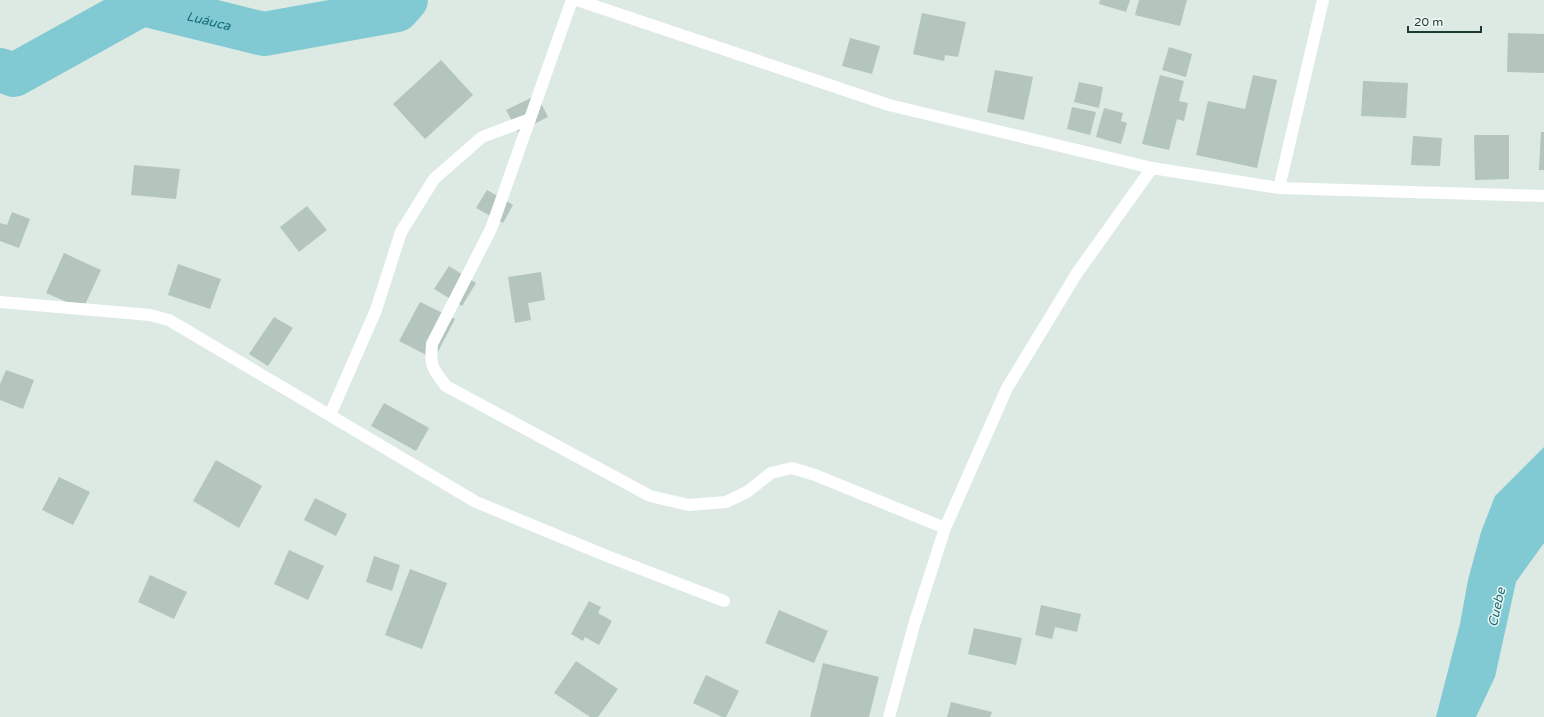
<svg xmlns="http://www.w3.org/2000/svg" width="1544" height="717" font-family="'Varela Round',sans-serif">
  <rect width="100%" height="100%" fill="#ddeae4"/>
  <polygon fill="#81cad3" points="1544,447 1544,543 1516,582 1495,677 1476,717 1436,717 1460,624 1468,580 1481,532 1495,496"/>
  <g fill="none" stroke-linecap="round" stroke-linejoin="round">
    <path stroke="#81cad3" stroke-width="44" id="s1" d="M0 70 14 75 142 4 264 34 397 10 406 0"/>
  </g>
  <g fill="#b3c5bd">
    <polygon points="1100,0 1130,0 1126,12 1099,4"/>
    <polygon points="1139,0 1187,0 1180,26 1135,15"/>
    <polygon points="922,13 966,22 958,57 945,55 944,61 913,54"/>
    <polygon points="1508,33 1544,34 1544,73 1507,72"/>
    <polygon points="850,38 880,46 872,74 842,66"/>
    <polygon points="1169,47 1192,54 1186,77 1162,70"/>
    <polygon points="441,60 473,95 425,139 393,104"/>
    <polygon points="995,70 1033,77 1024,120 987,112"/>
    <polygon points="1160,75 1184,81 1179,101 1188,103 1184,121 1177,119 1169,150 1142,144"/>
    <polygon points="1253,75 1277,80 1257,168 1196,155 1208,101 1245,109"/>
    <polygon points="1363,81 1408,83 1406,118 1361,116"/>
    <polygon points="1079,82 1103,87 1099,108 1074,102"/>
    <polygon points="537,95 548,117 518,132 506,110"/>
    <polygon points="1072,107 1096,112 1090,135 1067,129"/>
    <polygon points="1104,108 1123,113 1121,121 1127,123 1121,144 1096,137"/>
    <polygon points="1541,132 1544,132 1544,170 1539,170"/>
    <polygon points="1474,135 1509,135 1509,179 1475,180"/>
    <polygon points="1413,136 1442,138 1440,166 1411,165"/>
    <polygon points="134,165 180,169 176,199 131,195"/>
    <polygon points="487,190 513,205 503,223 476,208"/>
    <polygon points="307,206 327,230 299,252 280,227"/>
    <polygon points="12,212 30,219 19,248 0,241 0,223 7,225"/>
    <polygon points="64,253 101,270 83,309 46,293"/>
    <polygon points="178,264 221,279 210,309 168,295"/>
    <polygon points="449,266 476,283 462,306 434,289"/>
    <polygon points="541,272 545,300 528,303 531,320 515,323 508,277"/>
    <polygon points="420,302 455,319 434,359 399,341"/>
    <polygon points="274,317 293,328 268,366 249,354"/>
    <polygon points="6,370 34,380 23,409 0,400 0,384"/>
    <polygon points="384,403 429,428 416,451 371,426"/>
    <polygon points="216,460 262,486 239,528 193,501"/>
    <polygon points="59,477 90,492 73,525 42,510"/>
    <polygon points="315,498 347,514 336,536 304,520"/>
    <polygon points="289,550 324,566 308,600 274,584"/>
    <polygon points="374,556 400,565 392,591 366,582"/>
    <polygon points="410,569 447,583 422,649 385,635"/>
    <polygon points="150,575 187,592 174,619 138,602"/>
    <polygon points="589,601 601,607 598,613 612,621 599,645 585,637 583,641 571,634"/>
    <polygon points="1041,605 1081,614 1077,632 1055,627 1052,639 1035,635"/>
    <polygon points="779,610 828,631 814,663 765,643"/>
    <polygon points="974,628 1022,638 1016,665 968,654"/>
    <polygon points="576,661 618,689 598,717 590,717 554,693"/>
    <polygon points="823,663 879,677 869,717 810,717"/>
    <polygon points="706,675 739,691 726,717 722,717 693,703"/>
    <polygon points="951,702 992,712 990,717 947,717"/>
  </g>
  <g fill="none" stroke-linecap="round" stroke-linejoin="round">
    <g stroke="#fff" stroke-width="12">
      <path d="M572 0 491 229 432 344C430 367 432 368 446 386L650 496 689 505 726 502 747 492 771 473 792 468 815 475 945 528"/>
      <polyline points="577,0 889,105 1152,168 1279,188 1544,196"/>
      <polyline points="1279,188 1323,0"/>
      <polyline points="0,302 150,315 169,320 476,502 607,556 724,601"/>
      <polyline points="330,415 376,310 401,232 434,179 482,137 530,119"/>
      <polyline points="889,717 914,625 945,528 1007,388 1077,273 1152,168"/>
    </g>
  </g>
  <g text-anchor="middle" stroke-width="3" stroke-linejoin="round" paint-order="stroke">
    <g font-size="13" font-style="italic" fill="#166d79" stroke="#eef7f2">
      <text dy="5" stroke="none"><textPath href="#s1" startOffset="230">Luáuca</textPath></text>
      <text transform="translate(1496 607) rotate(-77)" y="5">Cuebe</text>
    </g>
  </g>
  <path d="M1408 26v6h73v-6" fill="none" stroke="#1e3a32" stroke-width="2"/>
  <text x="1414" y="26" font-size="12" fill="#1e3a32" stroke="#eef7f2" stroke-width="3" paint-order="stroke">20 m</text>
</svg>
